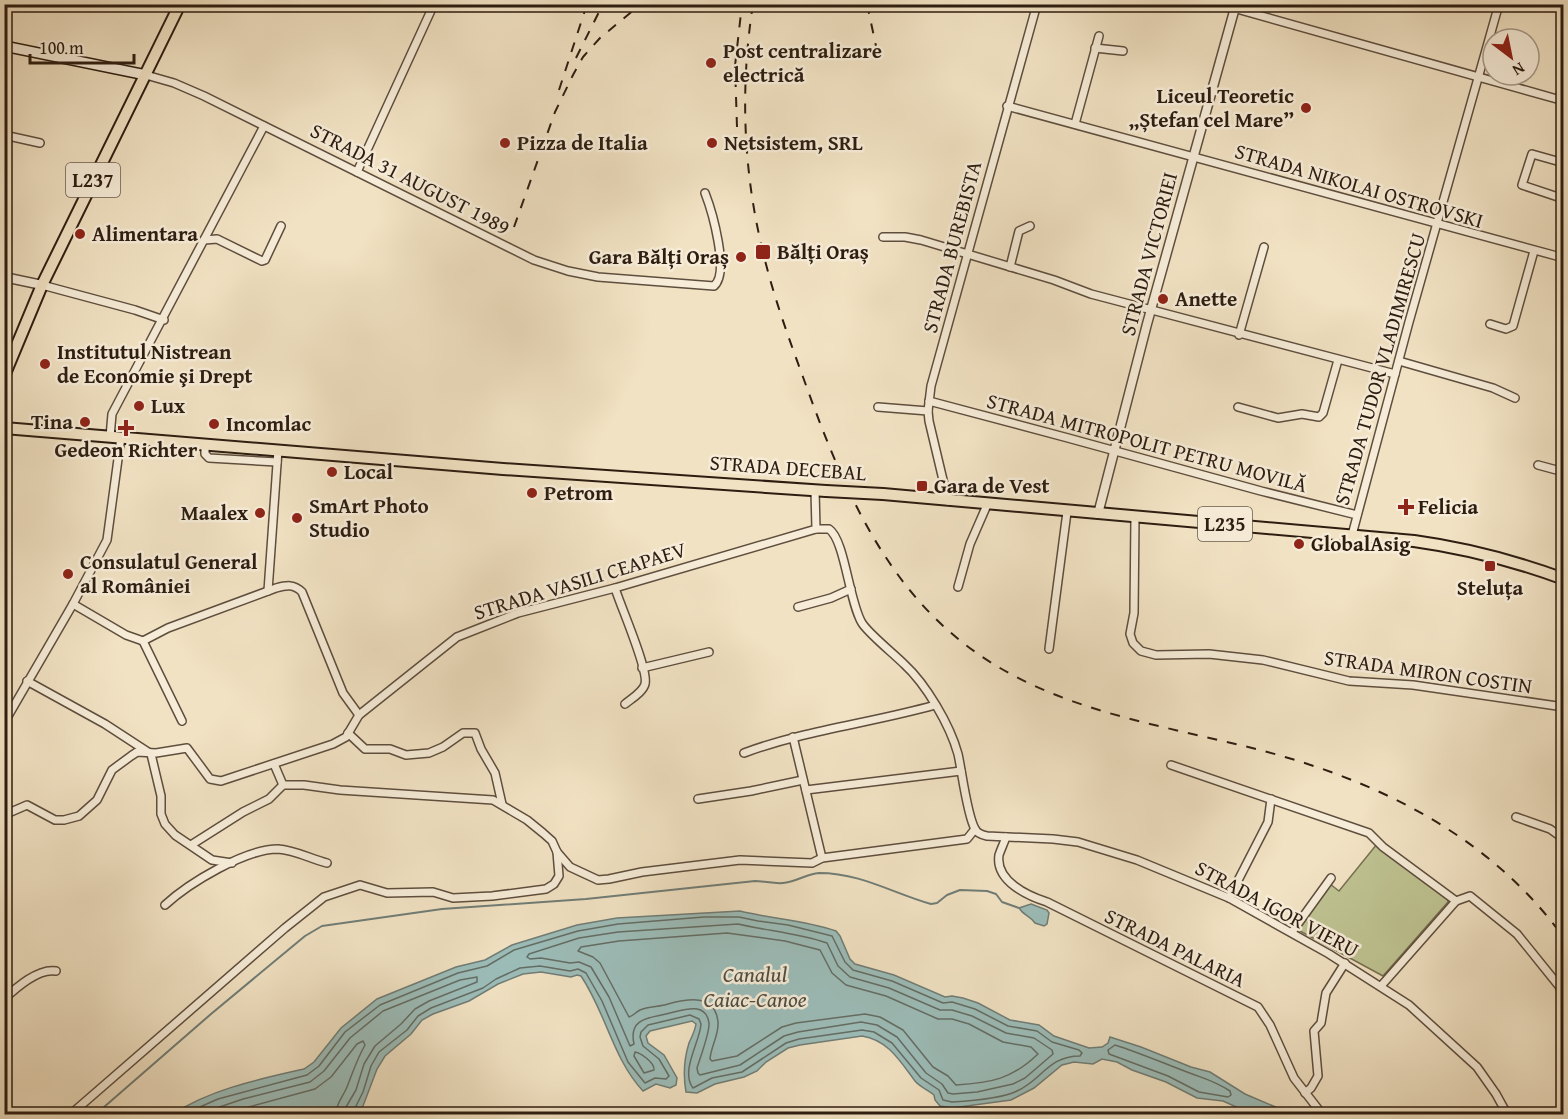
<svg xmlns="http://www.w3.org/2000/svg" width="1568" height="1119" font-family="'Gentium Book Plus',serif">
  <rect width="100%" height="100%" fill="#f1e2c3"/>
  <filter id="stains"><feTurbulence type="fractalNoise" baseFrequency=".00333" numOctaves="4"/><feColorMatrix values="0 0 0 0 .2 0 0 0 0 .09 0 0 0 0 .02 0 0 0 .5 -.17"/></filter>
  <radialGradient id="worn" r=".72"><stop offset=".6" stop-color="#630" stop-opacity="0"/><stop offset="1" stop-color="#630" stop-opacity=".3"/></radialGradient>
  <polygon fill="#bec291" stroke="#767051" stroke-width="1.5" points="1377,844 1448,899 1448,902 1383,976 1298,930 1330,884 1339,891"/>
  <g fill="#9cbdb9" stroke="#707d76" stroke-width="1.5">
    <path d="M1031 904 1047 910 1049 913 1047 924 1044 926 1035 923C1029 915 1024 916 1019 908Z"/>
    <path d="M740 911C772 919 804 920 836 931L840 936 850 959 855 964 894 975 945 997 952 996 963 998 978 1003 1010 1020 1039 1025 1054 1036 1089 1048 1102 1047 1108 1043 1110 1037 1141 1047 1191 1067 1210 1072 1245 1094 1285 1111V1114H1252L1223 1101 1197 1098 1166 1082 1132 1070 1117 1062 1102 1059 1093 1064 1074 1062 1062 1065 1034 1088 1011 1100 952 1108 940 1106 935 1100 934 1095C928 1090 920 1087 915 1081 900 1061 888 1040 862 1036L800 1045 788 1048 766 1062 757 1071 744 1077 715 1084 697 1093 686 1092C683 1075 684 1059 689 1043 692 1036 695 1031 696 1024L692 1021 650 1031 646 1036 648 1043 664 1055 677 1078 676 1085 670 1088 656 1084 643 1091C613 1059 606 1013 581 976L577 975 571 977 541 972 523 974 498 984 469 1001 433 1014 422 1020 411 1034 385 1056 377 1069 363 1106 357 1114H173C211 1089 260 1079 304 1069L314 1062 341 1028 377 999 456 967 485 960 512 945 577 925 617 918Z"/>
  </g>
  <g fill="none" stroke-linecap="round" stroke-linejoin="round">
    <g stroke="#646d65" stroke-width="1.5">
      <path d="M738 924C768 931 798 933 827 943L838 966 850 977 889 988 940 1010H952L972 1016 1006 1033 1034 1038 1052 1050 1053 1054 1025 1078 1013 1084 977 1092 953 1094 948 1093 942 1084 926 1073 897 1037 877 1025 861 1022 798 1032 784 1036 740 1065 700 1075 698 1073 697 1068C700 1058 710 1032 709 1023 706 1001 683 1010 670 1013 651 1018 628 1017 634 1044L630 1046 609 997 591 967 579 962 570 963 541 958 530 959 527 957 529 954 579 938 618 932Z"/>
      <path d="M727 933 785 941 820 950 832 973 846 985 886 996 938 1019H952L969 1024 1003 1042 1031 1047 1038 1054C1012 1079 991 1083 956 1085L948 1076 933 1067 903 1030 880 1017 865 1014 796 1023 782 1027 737 1056 712 1061 710 1059C711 1046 719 1035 718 1022 715 993 687 999 668 1004 659 1007 649 1006 640 1010 636 1012 633 1016 629 1017L600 963 593 957 578 951 581 947 619 941Z"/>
      <path d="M1115 1045C1140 1053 1163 1063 1187 1072 1205 1079 1213 1080 1230 1091L1231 1095 1228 1097 1199 1092 1168 1076 1109 1054 1108 1050Z"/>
      <path d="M635 1052C641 1053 655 1063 654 1070L644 1073 634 1056Z"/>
      <path d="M184 1114 218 1099 307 1075 319 1066 345 1032 380 1005 458 973 487 966 514 950 578 931 618 924 704 917H739L758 921 788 925 832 936 845 962 853 970 892 981 943 1003 952 1002 975 1009 1008 1026 1037 1031 1052 1042 1079 1050 1082 1053 1080 1056C1048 1056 1042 1080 1017 1091 1003 1098 969 1101 952 1102L943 1100 939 1090 921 1078 892 1043 874 1032 862 1030 799 1039 786 1043 742 1072 712 1078 693 1088C680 1071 700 1042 701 1024L699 1019 690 1015 648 1025 641 1032 640 1037 643 1046 659 1059 669 1076 666 1079 655 1078 645 1083 628 1062 602 1001 586 973 578 969 570 971 540 966 520 968 496 979 483 988 431 1008 418 1016 407 1030 379 1052 371 1066 363 1092 352 1114"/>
      <polyline points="199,1114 243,1099 310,1082 324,1071 350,1038 383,1011 460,980 477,977 477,982 429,1001 415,1009 401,1024 375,1046 364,1064 356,1090 346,1107 345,1114"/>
      <path d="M223 1114 315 1089 331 1077 357 1044 363 1041 365 1045C357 1059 353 1072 347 1087 343 1097 336 1103 336 1114"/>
    </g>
    <path stroke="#707d76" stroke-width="2" d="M96 1114 211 1014 305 936 322 926 442 909 586 899 755 881C764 881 774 884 783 883 796 882 806 874 819 873 861 873 892 893 931 904L937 903 947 895 960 890 987 891 996 894 1002 902 1019 908"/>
    <defs>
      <g id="minor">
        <polyline points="1219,4 1564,101"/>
        <polyline points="1095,48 1123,51"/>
        <path d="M146 75 174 83 204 96 534 260 568 271 598 277 714 286C730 273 712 211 705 193"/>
        <polyline points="1007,106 1564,258"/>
        <polyline points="1075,124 1099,36"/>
        <polyline points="4,135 40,143"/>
        <polyline points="1564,163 1532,154 1522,185 1564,199"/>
        <polyline points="357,172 434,4"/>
        <polyline points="883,237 905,237 921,240 1054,280 1091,294 1395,374"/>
        <polyline points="204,240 217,239 262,261 265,260 281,226"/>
        <polyline points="4,247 6,255 4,268"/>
        <polyline points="1010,267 1019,231 1030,226"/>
        <polyline points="42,285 135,310 164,320"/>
        <polyline points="1490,324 1506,329 1513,326 1534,251"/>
        <polyline points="1239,335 1264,247"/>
        <polyline points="1399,361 1493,388 1515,398"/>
        <polyline points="929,401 1068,438 1261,491 1357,515"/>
        <polyline points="878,407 928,411"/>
        <polyline points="1238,407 1278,418 1302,414 1319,417 1323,413 1338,360"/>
        <polyline points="110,437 112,414 264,126"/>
        <polyline points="205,444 205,454 209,458 277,462"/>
        <polyline points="1538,465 1564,472"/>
        <polyline points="948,501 929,421 928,411 931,386 1037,4"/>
        <polyline points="1135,517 1134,613 1130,634 1133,643 1141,651 1156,655 1209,654 1263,660 1349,681 1413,685 1564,707"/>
        <path d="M816 529H829C845 540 849 602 862 623 868 633 894 654 904 664 926 684 950 725 958 754 962 772 967 815 975 829 977 833 982 835 987 836L1053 839 1078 842 1137 860 1229 898 1329 954 1409 1005 1477 1067 1496 1094 1507 1114"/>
        <polyline points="1352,535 1409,322 1499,4"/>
        <polyline points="958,587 970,544 987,505"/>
        <path d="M615 588C620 605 649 670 645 684 643 692 631 699 625 704"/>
        <polyline points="268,591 278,450"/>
        <path d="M73 604 126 635 143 641 168 628 276 588C287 585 294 584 302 592L343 693 359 715"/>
        <polyline points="798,607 831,598 851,589"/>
        <polyline points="143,641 182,721"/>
        <polyline points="1049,649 1067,512"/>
        <polyline points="642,668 709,652"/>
        <polyline points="27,681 105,724 151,754 161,796 161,814 165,824 175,835 212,860 232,863"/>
        <polyline points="4,723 73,604 107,540 121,437"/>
        <polyline points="348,733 365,749 390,749 406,755 429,753 443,747 463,733 475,733 481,749 495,773 502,804"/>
        <polyline points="793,737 822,858"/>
        <path d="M744 753C805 730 872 723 935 705"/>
        <polyline points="274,764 283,785 304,785 340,790 493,800 527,820 543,833 552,841 557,852 570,867 598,880 609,879 642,872 740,860 812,863 822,858 967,839 975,829"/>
        <polyline points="1171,765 1369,833 1383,847 1456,901"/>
        <polyline points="806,790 961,771"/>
        <polyline points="698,799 751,791 803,780"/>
        <polyline points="4,815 27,805 55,820 64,820 79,816 97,800 112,770 131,756 137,752 156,753 187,748 210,779 221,781 333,744 346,737 359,715 457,637 518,613 615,588 816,529 815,490"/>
        <polyline points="1516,817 1550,829 1564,839"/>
        <path d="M1006 837C1004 843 1001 849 999 855 995 881 1028 896 1047 902L1258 1007 1270 1025 1294 1078 1322 1114"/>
        <polyline points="191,845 243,812 269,799 283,785"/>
        <polyline points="1229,898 1268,822 1271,799"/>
        <path d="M165 905C189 883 245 849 278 849 295 850 311 859 327 863"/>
        <polyline points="1292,932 1331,878"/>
        <polyline points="1381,986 1456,901 1470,896 1517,934 1559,986 1564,996"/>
        <path d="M4 999C16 988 38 968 56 971"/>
        <polyline points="1305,1093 1311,1088 1318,1076 1314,1031 1321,1023 1326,993 1345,963"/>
        <polyline points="71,1114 285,928 324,897 360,885 387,893 433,892 453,898 492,896 546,889 554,884 559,876 557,852"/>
      </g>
      <g id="tertiary">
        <polyline points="4,277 42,285"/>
        <polyline points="1098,514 1147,324 1236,4"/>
      </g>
      <polyline id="secondary" points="4,46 146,75"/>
      <g id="primary">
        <polyline points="4,376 42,285 180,4"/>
        <polyline points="4,428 503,469 826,491"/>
        <path d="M883 494 1414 541C1465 548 1515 561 1564 579"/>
      </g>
    </defs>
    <use href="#minor" stroke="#5e4e3e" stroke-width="10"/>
    <use href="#tertiary" stroke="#5e4e3e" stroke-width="11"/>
    <use href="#secondary" stroke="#2d1d11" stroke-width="12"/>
    <use href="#primary" stroke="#2d1d11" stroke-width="14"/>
    <use href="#minor" stroke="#f6ecd8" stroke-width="7"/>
    <use href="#tertiary" stroke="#f6ecd8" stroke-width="8"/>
    <use href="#secondary" stroke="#f6ecd8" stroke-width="9"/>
    <use href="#primary" stroke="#f1e2c3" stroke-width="10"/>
    <g stroke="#2d1d11" stroke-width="2" stroke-dasharray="10 10" stroke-linecap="butt">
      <path d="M753 4C740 87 743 171 763 252 773 295 788 336 803 377 836 469 875 567 950 632 1033 705 1141 721 1244 746 1368 776 1488 832 1564 938"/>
      <polyline points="867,4 876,46"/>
      <polyline points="576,58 603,4"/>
      <polyline points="559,90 587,4"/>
      <polyline points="737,127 735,66 742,4"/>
      <polyline points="514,227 555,112 573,75 583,57 600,38 641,4"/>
    </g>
    <defs>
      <polyline id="primary-bridge" points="826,491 883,494"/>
    </defs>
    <use href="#primary-bridge" stroke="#2d1d11" stroke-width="14" stroke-linecap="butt"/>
    <use href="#primary-bridge" stroke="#f1e2c3" stroke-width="10"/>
  </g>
  <g fill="#8f2418" stroke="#f6ecd8" stroke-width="2">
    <circle cx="711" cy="63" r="6"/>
    <circle cx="1306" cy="108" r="6"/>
    <circle cx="505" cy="143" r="6"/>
    <circle cx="712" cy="143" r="6"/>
    <circle cx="80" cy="234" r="6"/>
    <rect x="755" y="244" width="16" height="16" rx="3"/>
    <circle cx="741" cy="257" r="6"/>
    <circle cx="1163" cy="299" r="6"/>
    <circle cx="45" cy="364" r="6"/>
    <circle cx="139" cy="406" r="6"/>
    <circle cx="85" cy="422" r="6"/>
    <circle cx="214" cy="424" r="6"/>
    <path d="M123 419h6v6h6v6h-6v6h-6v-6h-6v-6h6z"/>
    <circle cx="332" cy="472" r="6"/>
    <rect x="916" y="480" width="12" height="12" rx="3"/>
    <circle cx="532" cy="493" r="6"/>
    <path d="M1403 498h6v6h6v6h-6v6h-6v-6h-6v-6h6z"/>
    <circle cx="260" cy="513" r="6"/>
    <circle cx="297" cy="518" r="6"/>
    <circle cx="1299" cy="544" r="6"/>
    <rect x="1484" y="560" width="12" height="12" rx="3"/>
    <circle cx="68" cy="574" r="6"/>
  </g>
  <g text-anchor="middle" stroke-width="5" stroke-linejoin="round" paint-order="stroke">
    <g fill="#f6ecd8" stroke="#695b4d" stroke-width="1.5">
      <rect x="66" y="163" width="54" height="34" rx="4.5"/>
      <rect x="1198" y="507" width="54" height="34" rx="4.5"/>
    </g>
    <g font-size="20" font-weight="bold" fill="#2d1d11">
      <text x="93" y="187">L237</text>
      <text x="1225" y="531">L235</text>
    </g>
    <g font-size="21" font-weight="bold" fill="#2d1d11" stroke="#f6ecd8" text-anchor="start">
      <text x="723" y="58">Post centralizare<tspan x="723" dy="24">electrică</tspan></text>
      <text x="1294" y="103" text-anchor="end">Liceul Teoretic<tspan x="1294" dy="24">„Ștefan cel Mare”</tspan></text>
      <text x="517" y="150">Pizza de Italia</text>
      <text x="724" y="150">Netsistem, SRL</text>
      <text x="92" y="241">Alimentara</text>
      <text x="777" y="259">Bălți Oraș</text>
      <text x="729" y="264" text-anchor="end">Gara Bălți Oraș</text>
      <text x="1175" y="306">Anette</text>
      <text x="57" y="359">Institutul Nistrean<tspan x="57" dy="24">de Economie şi Drept</tspan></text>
      <text x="151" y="413">Lux</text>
      <text x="73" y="429" text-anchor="end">Tina</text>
      <text x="226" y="431">Incomlac</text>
      <text x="126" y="457" text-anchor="middle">Gedeon Richter</text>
      <text x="344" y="479">Local</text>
      <text x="934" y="493">Gara de Vest</text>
      <text x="544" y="500">Petrom</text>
      <text x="309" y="513">SmArt Photo<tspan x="309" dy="24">Studio</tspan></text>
      <text x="1418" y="514">Felicia</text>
      <text x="248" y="520" text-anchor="end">Maalex</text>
      <text x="1311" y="551">GlobalAsig</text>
      <text x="80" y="569">Consulatul General<tspan x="80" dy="24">al României</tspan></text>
      <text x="1490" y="595" text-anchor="middle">Steluța</text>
    </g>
    <g font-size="21" fill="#2d1d11" stroke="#f6ecd8">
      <text transform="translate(410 179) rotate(27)" y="7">STRADA 31 AUGUST 1989</text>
      <text transform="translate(1359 186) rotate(16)" y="7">STRADA NIKOLAI OSTROVSKI</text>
      <text transform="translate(952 247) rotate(-75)" y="7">STRADA BUREBISTA</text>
      <text transform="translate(1149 254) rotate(-75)" y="7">STRADA VICTORIEI</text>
      <text transform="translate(1380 369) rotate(-74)" y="7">STRADA TUDOR VLADIMIRESCU</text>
      <text transform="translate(1147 443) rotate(15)" y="7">STRADA MITROPOLIT PETRU MOVILĂ</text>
      <text transform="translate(788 468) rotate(4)" y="7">STRADA DECEBAL</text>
      <text transform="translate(580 581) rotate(-17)" y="7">STRADA VASILI CEAPAEV</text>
      <text transform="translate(1428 672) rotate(8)" y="7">STRADA MIRON COSTIN</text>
      <text transform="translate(1277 909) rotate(28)" y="7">STRADA IGOR VIERU</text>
      <text transform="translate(1175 948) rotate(26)" y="7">STRADA PALARIA</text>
    </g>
    <g font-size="22" font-style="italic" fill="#4e4d43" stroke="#f6ecd8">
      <text x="755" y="982">Canalul<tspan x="755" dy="25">Caiac-Canoe</tspan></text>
    </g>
  </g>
  <rect width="1568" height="1119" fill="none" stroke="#f1e2c3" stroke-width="24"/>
  <rect x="6" y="6" width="1556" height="1107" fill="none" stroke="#2d1d11" stroke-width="3"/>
  <rect x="12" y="12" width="1544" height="1095" fill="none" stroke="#2d1d11" stroke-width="1.5"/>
  <g transform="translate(1511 57) rotate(148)"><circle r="28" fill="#f6ecd8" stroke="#a69988" stroke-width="1.5"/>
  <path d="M0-4.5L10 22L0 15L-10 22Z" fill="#8f2418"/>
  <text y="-9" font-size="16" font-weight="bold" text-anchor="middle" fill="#2d1d11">N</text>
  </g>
  <path d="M30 54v9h104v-9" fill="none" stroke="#2d1d11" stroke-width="3"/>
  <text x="39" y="54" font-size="18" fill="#2d1d11" stroke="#f6ecd8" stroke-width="4.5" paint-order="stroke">100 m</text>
  <rect width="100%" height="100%" filter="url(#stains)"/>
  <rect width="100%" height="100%" fill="url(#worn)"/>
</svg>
